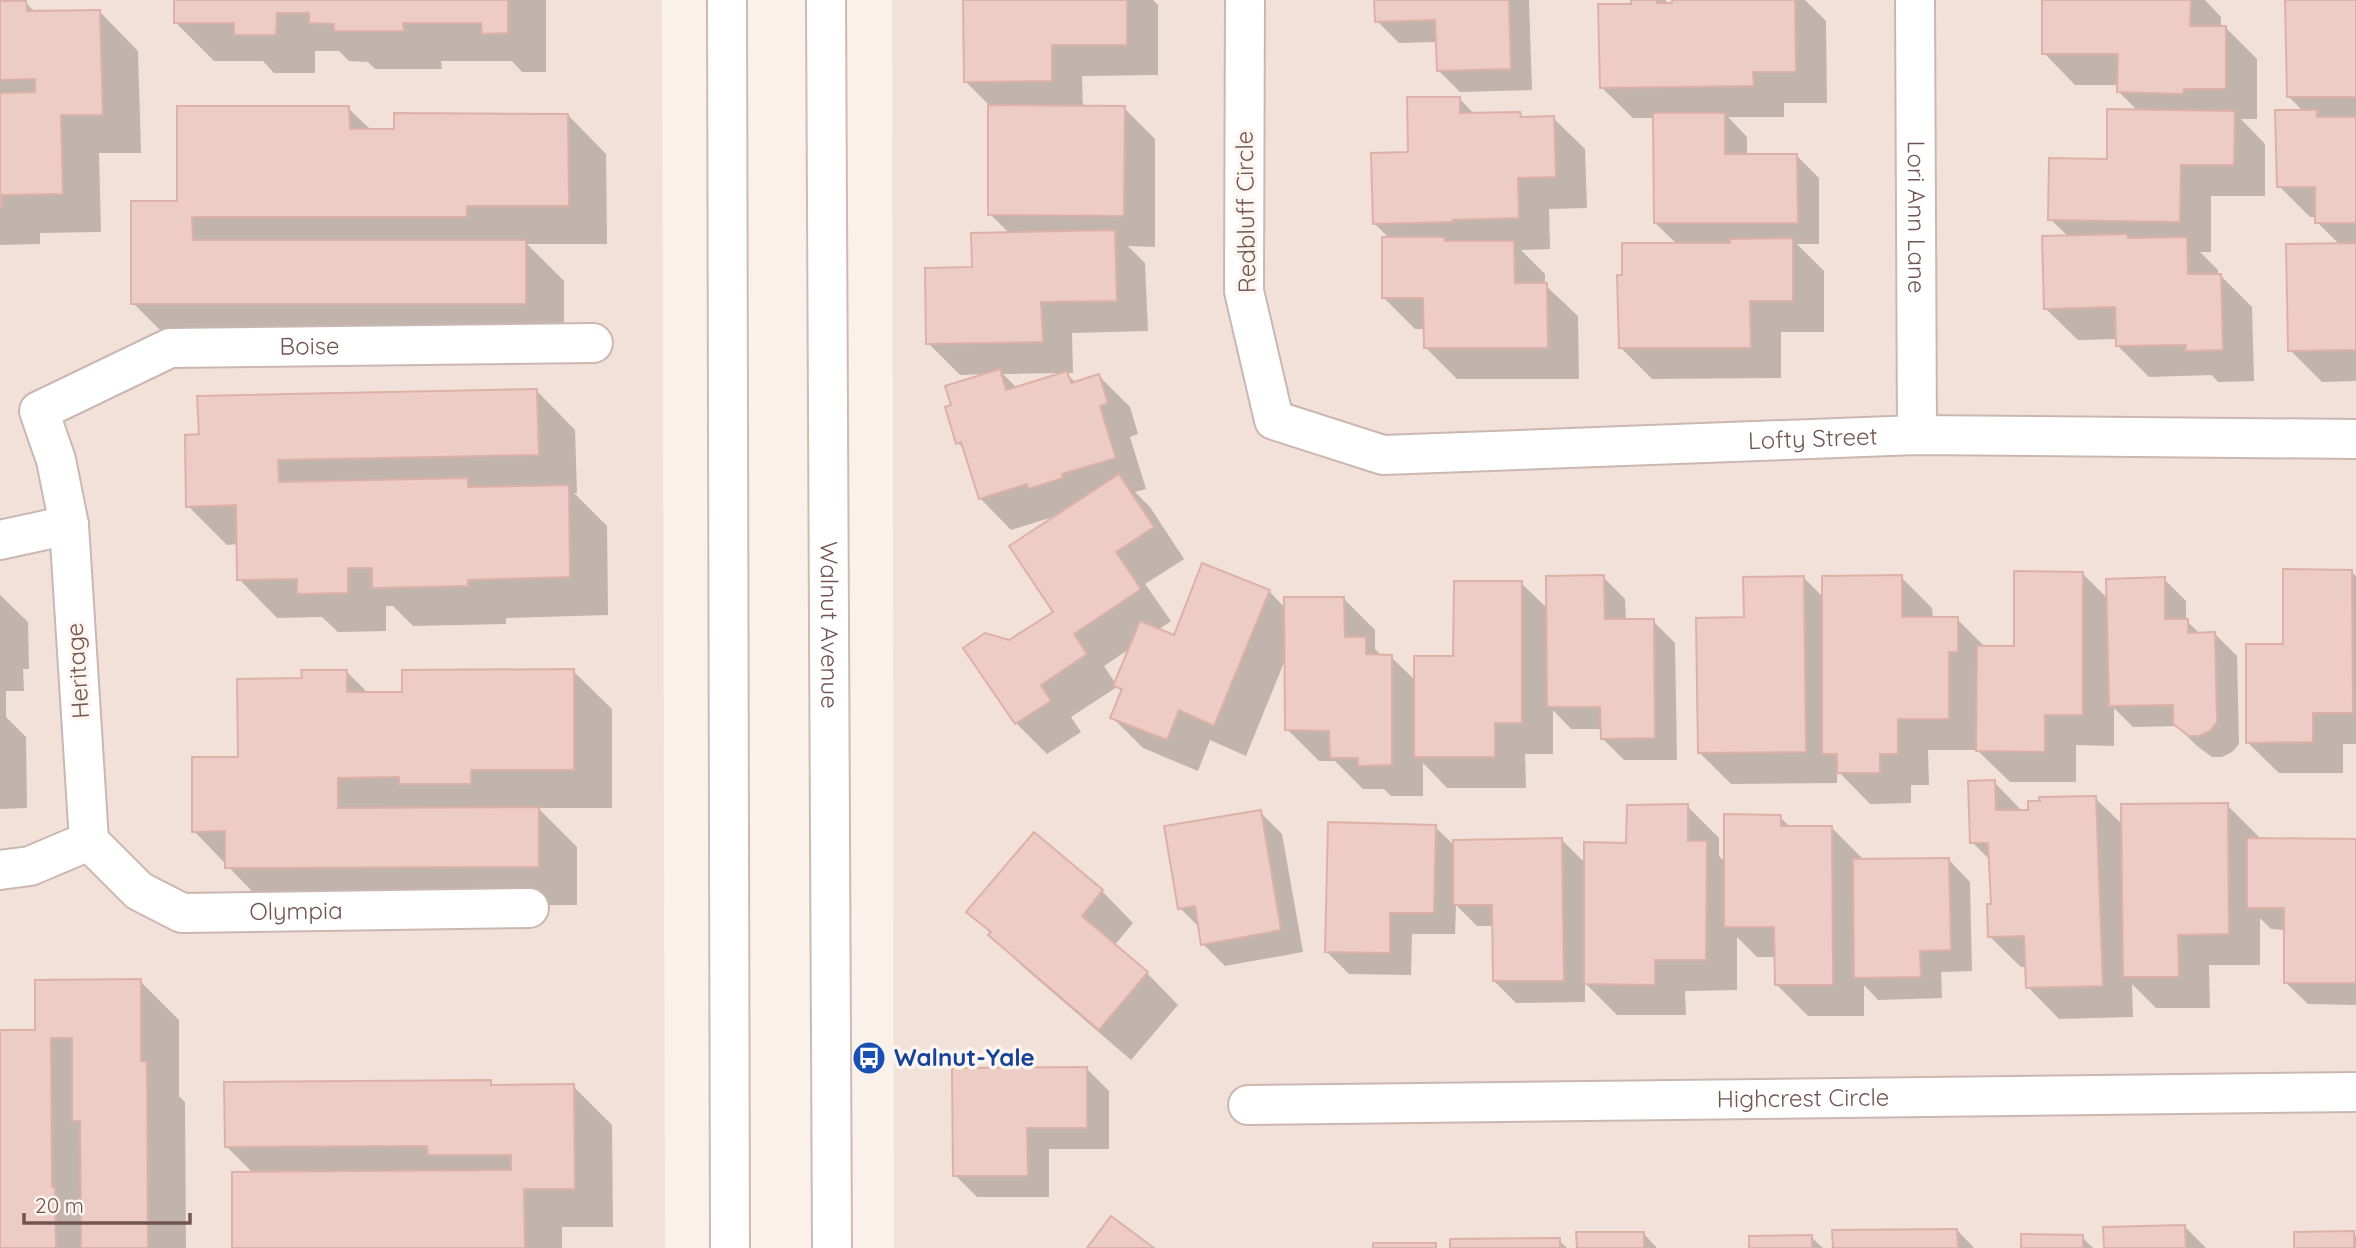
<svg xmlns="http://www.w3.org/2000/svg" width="2356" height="1248" font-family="Quicksand,sans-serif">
  <rect width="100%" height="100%" fill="#faf1ea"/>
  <g fill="#f1e1d9">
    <polygon points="0,0 662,0 665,1248 0,1248"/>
    <polygon points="892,0 2356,0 2356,1248 894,1248"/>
  </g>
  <g fill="#0003" fill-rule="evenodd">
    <polygon points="175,0 546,0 546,72 522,72 512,61 441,61 442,69 375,69 368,62 349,61 339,51 315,51 315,73 274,73 263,61 214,61 175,22"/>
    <path d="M965 0H1153L1158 5V75L1082 76 1083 108H1124L1155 139V247L1128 246 1145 263 1148 331 1072 333 1073 373H1066L1076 383 1099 376 1130 407 1138 434 1130 437 1146 489 1135 492 1150 507 1184 559 1145 584 1171 621 1158 630 1175 637 1269 591 1286 609 1344 599 1375 630V649L1383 657H1391L1416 681 1455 658 1521 583 1548 609 1603 577 1625 599 1626 621H1653L1675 643 1677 760H1624L1602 738V729H1571L1553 710V754H1525L1526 788H1447L1423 763V796H1391L1384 789H1363L1335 761H1319L1287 729V655L1246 756 1210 740 1198 771 1143 748 1112 717 1122 692 1117 687 1071 717 1081 732 1047 754 1016 723 1009 642 1055 612 1056 516 1011 530 980 498 965 450 958 443 953 406 985 374 960 375 928 343 974 268 1010 234 990 214V106L965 81ZM1063 373 1017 388 1003 374ZM1131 648 1116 684 1104 666Z"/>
    <polygon points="1376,0 1529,0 1532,90 1460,92 1438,70 1437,42 1399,43 1377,21"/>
    <polygon points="1633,0 1665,0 1670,5 1674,5 1674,0 1805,0 1826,21 1827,103 1784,103 1784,117 1728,117 1747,137 1747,156 1797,156 1819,178 1819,244 1797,244 1824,271 1824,332 1781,332 1781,378 1652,379 1620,347 1624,276 1678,245 1655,223 1655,118 1633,118 1601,87 1633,6"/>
    <polygon points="2044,0 2205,0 2221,17 2221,28 2226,28 2257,59 2257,119 2241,119 2265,144 2265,196 2211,196 2211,252 2200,252 2218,270 2218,275 2220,275 2252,307 2254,381 2218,382 2212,375 2149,377 2118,346 2118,339 2078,340 2046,309 2069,237 2050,219 2108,160 2138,111 2119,92 2119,85 2075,85 2044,53"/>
    <polygon points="2287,0 2356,0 2356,381 2322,382 2290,350 2340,245 2317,222 2317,217 2310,217 2279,186 2304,112 2289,97"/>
    <polygon points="0,3 26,3 36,13 100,12 138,51 141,153 99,153 101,232 40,233 40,244 0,245"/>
    <polygon points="1459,98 1475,115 1520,114 1524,118 1553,118 1585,149 1587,208 1549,209 1550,249 1521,250 1545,274 1545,285 1578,316 1579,379 1457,379 1426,348 1426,329 1415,329 1384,298 1390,239 1374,223 1410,153"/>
    <polygon points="348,108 372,131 568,115 606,154 607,244 527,244 564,281 564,342 172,342 133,303 179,202"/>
    <polygon points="537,391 575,430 577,493 574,493 607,526 608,615 506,618 506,624 413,626 393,606 386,606 386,631 338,632 322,617 277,618 239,579 238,544 227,545 188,506 187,436"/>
    <polygon points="2351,572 2356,576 2356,744 2343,744 2343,773 2279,773 2247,742 2285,646"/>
    <polygon points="2082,573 2108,599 2164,579 2186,601 2186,620 2200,634 2215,634 2237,656 2239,744 2232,752 2222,757 2212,757 2197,746 2177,726 2133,727 2114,708 2114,746 2076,745 2076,782 2010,782 1977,750 1928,750 1929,785 1911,785 1911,803 1870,804 1837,770 1837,783 1731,784 1699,752 1745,619 1804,578 1824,598 1901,577 1932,608 1933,619 1957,619 1986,648 2016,648"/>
    <polygon points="0,595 28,622 29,669 23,669 24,691 6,691 6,717 26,737 27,808 0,809"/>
    <polygon points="573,671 612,709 612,808 538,808 577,847 577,905 266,906 194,831 240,759 304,680 347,672 369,694 404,694"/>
    <polygon points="1994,782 2023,812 2095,798 2123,825 2227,805 2259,837 2259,840 2356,840 2356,1005 2308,1004 2285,982 2286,930 2271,929 2260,918 2260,965 2209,965 2210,1008 2156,1008 2132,984 2133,1017 2059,1019 2028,987 2027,967 2021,967 1989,936 1992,906 1991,861 1972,842"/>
    <polygon points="1687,806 1719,838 1719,856 1726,863 1780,817 1791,828 1832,828 1863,859 1948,859 1970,882 1972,971 1941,972 1942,998 1878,1000 1864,985 1864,1016 1808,1016 1776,984 1776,957 1757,957 1737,937 1737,990 1685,991 1686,1015 1617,1015 1585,983 1585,1002 1516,1003 1494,981 1494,926 1477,926 1456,905 1455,934 1412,934 1411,975 1349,974 1327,952 1435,827 1455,846 1562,840 1586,864 1628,845"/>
    <polygon points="1260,812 1282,834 1303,952 1225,966 1203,944 1200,928 1180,908"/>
    <polygon points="1034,834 1102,891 1133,923 1114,946 1147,973 1178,1005 1131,1060 1022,966 969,911"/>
    <polygon points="140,981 179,1020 179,1096 185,1102 186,1248 0,1248 0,1031 37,1031"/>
    <polygon points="1087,1069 1109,1091 1109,1149 1049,1149 1049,1197 977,1197 955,1175"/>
    <polygon points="490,1082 495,1087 573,1086 612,1125 613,1227 562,1227 562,1248 234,1248 254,1174 227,1147"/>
    <polygon points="2185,1227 2206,1248 2105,1248"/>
    <polygon points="1957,1230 1974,1248 1834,1248"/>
    <polygon points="1643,1233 1657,1248 1578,1248"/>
    <polygon points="2353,1233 2356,1236 2356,1248 2296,1248"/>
    <polygon points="1811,1237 1823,1248 1751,1248"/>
    <polygon points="2082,1237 2093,1248 2023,1248"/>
    <polygon points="1559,1240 1567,1248 1452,1248"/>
  </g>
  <g fill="#edccc5" stroke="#ddb1a7" stroke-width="2">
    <polygon points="174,0 508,0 508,33 482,34 481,23 403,23 404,31 334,31 334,24 309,23 309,13 277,13 276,35 234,35 234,23 174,23"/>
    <polygon points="963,0 1127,0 1127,45 1052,45 1052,81 964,82"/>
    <polygon points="1374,0 1509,0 1511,69 1437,71 1435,20 1375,22"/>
    <polygon points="1631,0 1657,0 1657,3 1672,3 1672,0 1795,0 1796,72 1753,72 1754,86 1600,88 1598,4 1631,4"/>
    <polygon points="2042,0 2191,0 2190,26 2226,26 2226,89 2184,89 2183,94 2117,92 2118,54 2042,54"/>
    <polygon points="2285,0 2356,0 2356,97 2287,97"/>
    <polygon points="0,1 26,1 27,11 100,10 103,115 61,115 63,194 2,195 2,206 0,206 0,93 35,92 35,79 0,80"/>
    <polygon points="1407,97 1460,97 1460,113 1520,112 1521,117 1554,116 1556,177 1518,178 1519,218 1453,220 1453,222 1373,224 1371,153 1408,152"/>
    <polygon points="988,105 1125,106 1124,216 988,215"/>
    <polygon points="177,106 349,106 350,129 394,129 394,113 568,114 569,206 467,206 467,217 192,217 193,240 526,240 526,304 131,304 131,201 177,201"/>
    <polygon points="2107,109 2235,111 2234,165 2181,165 2180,222 2048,220 2049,158 2107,159"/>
    <polygon points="2275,110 2317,110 2317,117 2356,117 2356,223 2315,223 2315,187 2277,187"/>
    <polygon points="1653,113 1725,113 1725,154 1797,154 1798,223 1654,223"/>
    <polygon points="1115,230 1117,301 1041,302 1043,342 926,344 925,268 972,267 971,233"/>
    <polygon points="2128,234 2128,238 2187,237 2188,274 2221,274 2223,350 2185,351 2186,345 2116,346 2115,307 2044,309 2042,236"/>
    <polygon points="1382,237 1445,237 1445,241 1514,241 1515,283 1547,283 1548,348 1424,348 1423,298 1382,298"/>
    <polygon points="1793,238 1793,301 1750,301 1751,348 1619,348 1617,275 1622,275 1622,243 1730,243 1730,239"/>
    <polygon points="2356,243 2356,350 2288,351 2286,244"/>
    <polygon points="1000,369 1006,390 1067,371 1071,383 1099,374 1108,403 1100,406 1116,458 1062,474 1063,478 1028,489 1027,484 979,499 961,442 956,444 945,407 951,405 945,386"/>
    <polygon points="537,389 539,455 278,460 279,482 468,478 468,487 569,485 570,577 468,580 468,586 372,588 372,568 348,568 348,593 297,594 297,579 237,580 236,505 186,507 185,435 199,434 197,396"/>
    <polygon points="1119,474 1154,527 1116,552 1141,589 1074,634 1087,654 1041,685 1051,701 1015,724 963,648 985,633 1009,640 1053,612 1009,546"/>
    <polygon points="1202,563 1270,590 1214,726 1179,710 1167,740 1110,718 1122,689 1113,686 1140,621 1174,635"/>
    <polygon points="2283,569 2352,570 2353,713 2313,713 2313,742 2246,743 2246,644 2283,644"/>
    <polygon points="2014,571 2083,572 2083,715 2045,715 2045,752 1976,751 1977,646 2014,646"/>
    <polygon points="1604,575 1605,619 1654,619 1655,738 1601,739 1600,707 1547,707 1546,576"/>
    <polygon points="1902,575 1902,617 1958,617 1958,652 1949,652 1949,719 1898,719 1898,754 1880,754 1880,773 1837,773 1837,754 1822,754 1822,576"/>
    <polygon points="1804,576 1806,752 1698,753 1696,618 1744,617 1743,577"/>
    <polygon points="2165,577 2165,619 2188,619 2188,633 2215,632 2217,722 2210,731 2199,736 2189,736 2173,724 2173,705 2109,706 2106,579"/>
    <polygon points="1454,581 1522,581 1522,723 1495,723 1495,757 1414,757 1414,656 1453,656"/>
    <polygon points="1284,597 1344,597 1345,637 1366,637 1366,654 1392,655 1392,765 1358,766 1358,758 1330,758 1329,731 1285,730"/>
    <polygon points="574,669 574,770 471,770 471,784 399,784 399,777 338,778 338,808 539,807 539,867 225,868 225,831 192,832 192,757 238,757 237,679 302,678 301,670 347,670 347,692 402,692 402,670"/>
    <polygon points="1995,780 1996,810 2028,810 2028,801 2040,801 2039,797 2096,796 2103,986 2026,988 2024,936 1988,937 1987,904 1991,904 1988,843 1970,843 1968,781"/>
    <polygon points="2228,803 2229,934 2178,935 2179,977 2123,977 2121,804"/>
    <polygon points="1688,804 1688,841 1707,841 1706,960 1655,960 1655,985 1584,984 1584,842 1626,843 1627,805"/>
    <polygon points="1261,810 1281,930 1201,945 1195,906 1178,909 1164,826"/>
    <polygon points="1724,814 1781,815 1781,826 1832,826 1833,985 1775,985 1774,927 1724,927"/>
    <polygon points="1328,822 1436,825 1434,913 1390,913 1390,953 1325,952"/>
    <polygon points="1034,832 1103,890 1082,916 1148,972 1099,1030 988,935 991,932 966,912"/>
    <polygon points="1562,838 1564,981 1493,981 1492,905 1453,905 1453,840"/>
    <polygon points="2247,838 2356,839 2356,983 2284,983 2284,908 2247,908"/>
    <polygon points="1949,858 1951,950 1920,951 1921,977 1854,978 1853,859"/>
    <polygon points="141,979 141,1061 147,1062 148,1248 81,1248 80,1121 72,1121 72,1038 51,1038 52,1187 55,1187 56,1248 0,1248 0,1030 35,1030 35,980"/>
    <polygon points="1087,1067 1087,1128 1027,1128 1028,1176 953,1176 952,1068"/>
    <polygon points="491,1080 491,1085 574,1084 575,1189 524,1189 525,1248 232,1248 232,1172 511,1170 511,1155 428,1155 427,1146 225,1147 224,1082"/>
    <polygon points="1111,1216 1154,1248 1087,1248"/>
    <polygon points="2185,1225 2186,1248 2104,1248 2103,1227"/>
    <polygon points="1957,1229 1958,1248 1833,1248 1832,1230"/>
    <polygon points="2354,1231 2354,1248 2294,1248 2294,1232"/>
    <polygon points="1576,1232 1644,1232 1644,1248 1577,1248"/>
    <polygon points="2021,1234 2083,1235 2083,1248 2021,1248"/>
    <polygon points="1812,1235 1812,1248 1749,1248 1749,1236"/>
    <polygon points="1560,1238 1560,1248 1450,1248 1450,1239"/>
    <rect x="1373" y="1243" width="63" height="5"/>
  </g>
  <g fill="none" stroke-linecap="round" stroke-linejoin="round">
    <defs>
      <g id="street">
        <path id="s1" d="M1245 0 1244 291 1274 420 1383 455 1917 435 2356 439"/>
        <path id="s2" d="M1915 0 1917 435"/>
        <polyline points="0,540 69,525"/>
        <path id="s3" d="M89 841 139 891 182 913 529 908"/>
        <path id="s4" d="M0 870 30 866 89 841 69 525 56 460 39 411 170 348 593 343"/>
        <path id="s5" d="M1248 1105 2356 1092"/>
      </g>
      <g id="secondary">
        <polyline points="727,0 730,1248"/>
        <path id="s6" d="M826 0 832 1248"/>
      </g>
    </defs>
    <use href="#street" stroke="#cbb7b1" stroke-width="42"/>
    <use href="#secondary" stroke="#cfb9b2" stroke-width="42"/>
    <use href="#street" stroke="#fff" stroke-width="38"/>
    <use href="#secondary" stroke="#fff" stroke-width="38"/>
  </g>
  <defs>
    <symbol id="bus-disc" viewBox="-11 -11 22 22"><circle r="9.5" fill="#1a4fb4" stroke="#fdf5f0"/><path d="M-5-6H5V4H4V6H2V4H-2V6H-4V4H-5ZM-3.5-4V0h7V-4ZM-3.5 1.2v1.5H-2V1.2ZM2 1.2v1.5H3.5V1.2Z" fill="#fff"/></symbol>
  </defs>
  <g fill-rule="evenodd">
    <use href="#bus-disc" x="850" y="1039" width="38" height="38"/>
  </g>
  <g text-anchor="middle" stroke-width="7" stroke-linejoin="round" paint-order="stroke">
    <g font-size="24" fill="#725550" stroke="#fdf5f0">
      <text transform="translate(1246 212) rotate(-91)" y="8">Redbluff Circle</text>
      <text dy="8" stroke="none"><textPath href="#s2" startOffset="217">Lori Ann Lane</textPath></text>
      <text dy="8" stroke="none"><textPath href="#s4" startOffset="814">Boise</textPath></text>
      <text dy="8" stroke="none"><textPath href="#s1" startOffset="968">Lofty Street</textPath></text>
      <text dy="8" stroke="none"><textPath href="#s6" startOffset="625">Walnut Avenue</textPath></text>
      <text transform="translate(78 671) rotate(-94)" y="8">Heritage</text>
      <text dy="8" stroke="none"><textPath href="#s3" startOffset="233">Olympia</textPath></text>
      <text dy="8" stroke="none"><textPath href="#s5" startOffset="555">Highcrest Circle</textPath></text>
    </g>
    <g font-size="24" font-weight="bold" fill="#164399" stroke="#fdf5f0" text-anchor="start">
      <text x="894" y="1066">Walnut-Yale</text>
    </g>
  </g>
  <path d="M24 1213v10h166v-10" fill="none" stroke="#725550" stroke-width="3.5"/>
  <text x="35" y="1213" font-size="21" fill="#725550" stroke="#fdf5f0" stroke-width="5" paint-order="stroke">20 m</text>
</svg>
